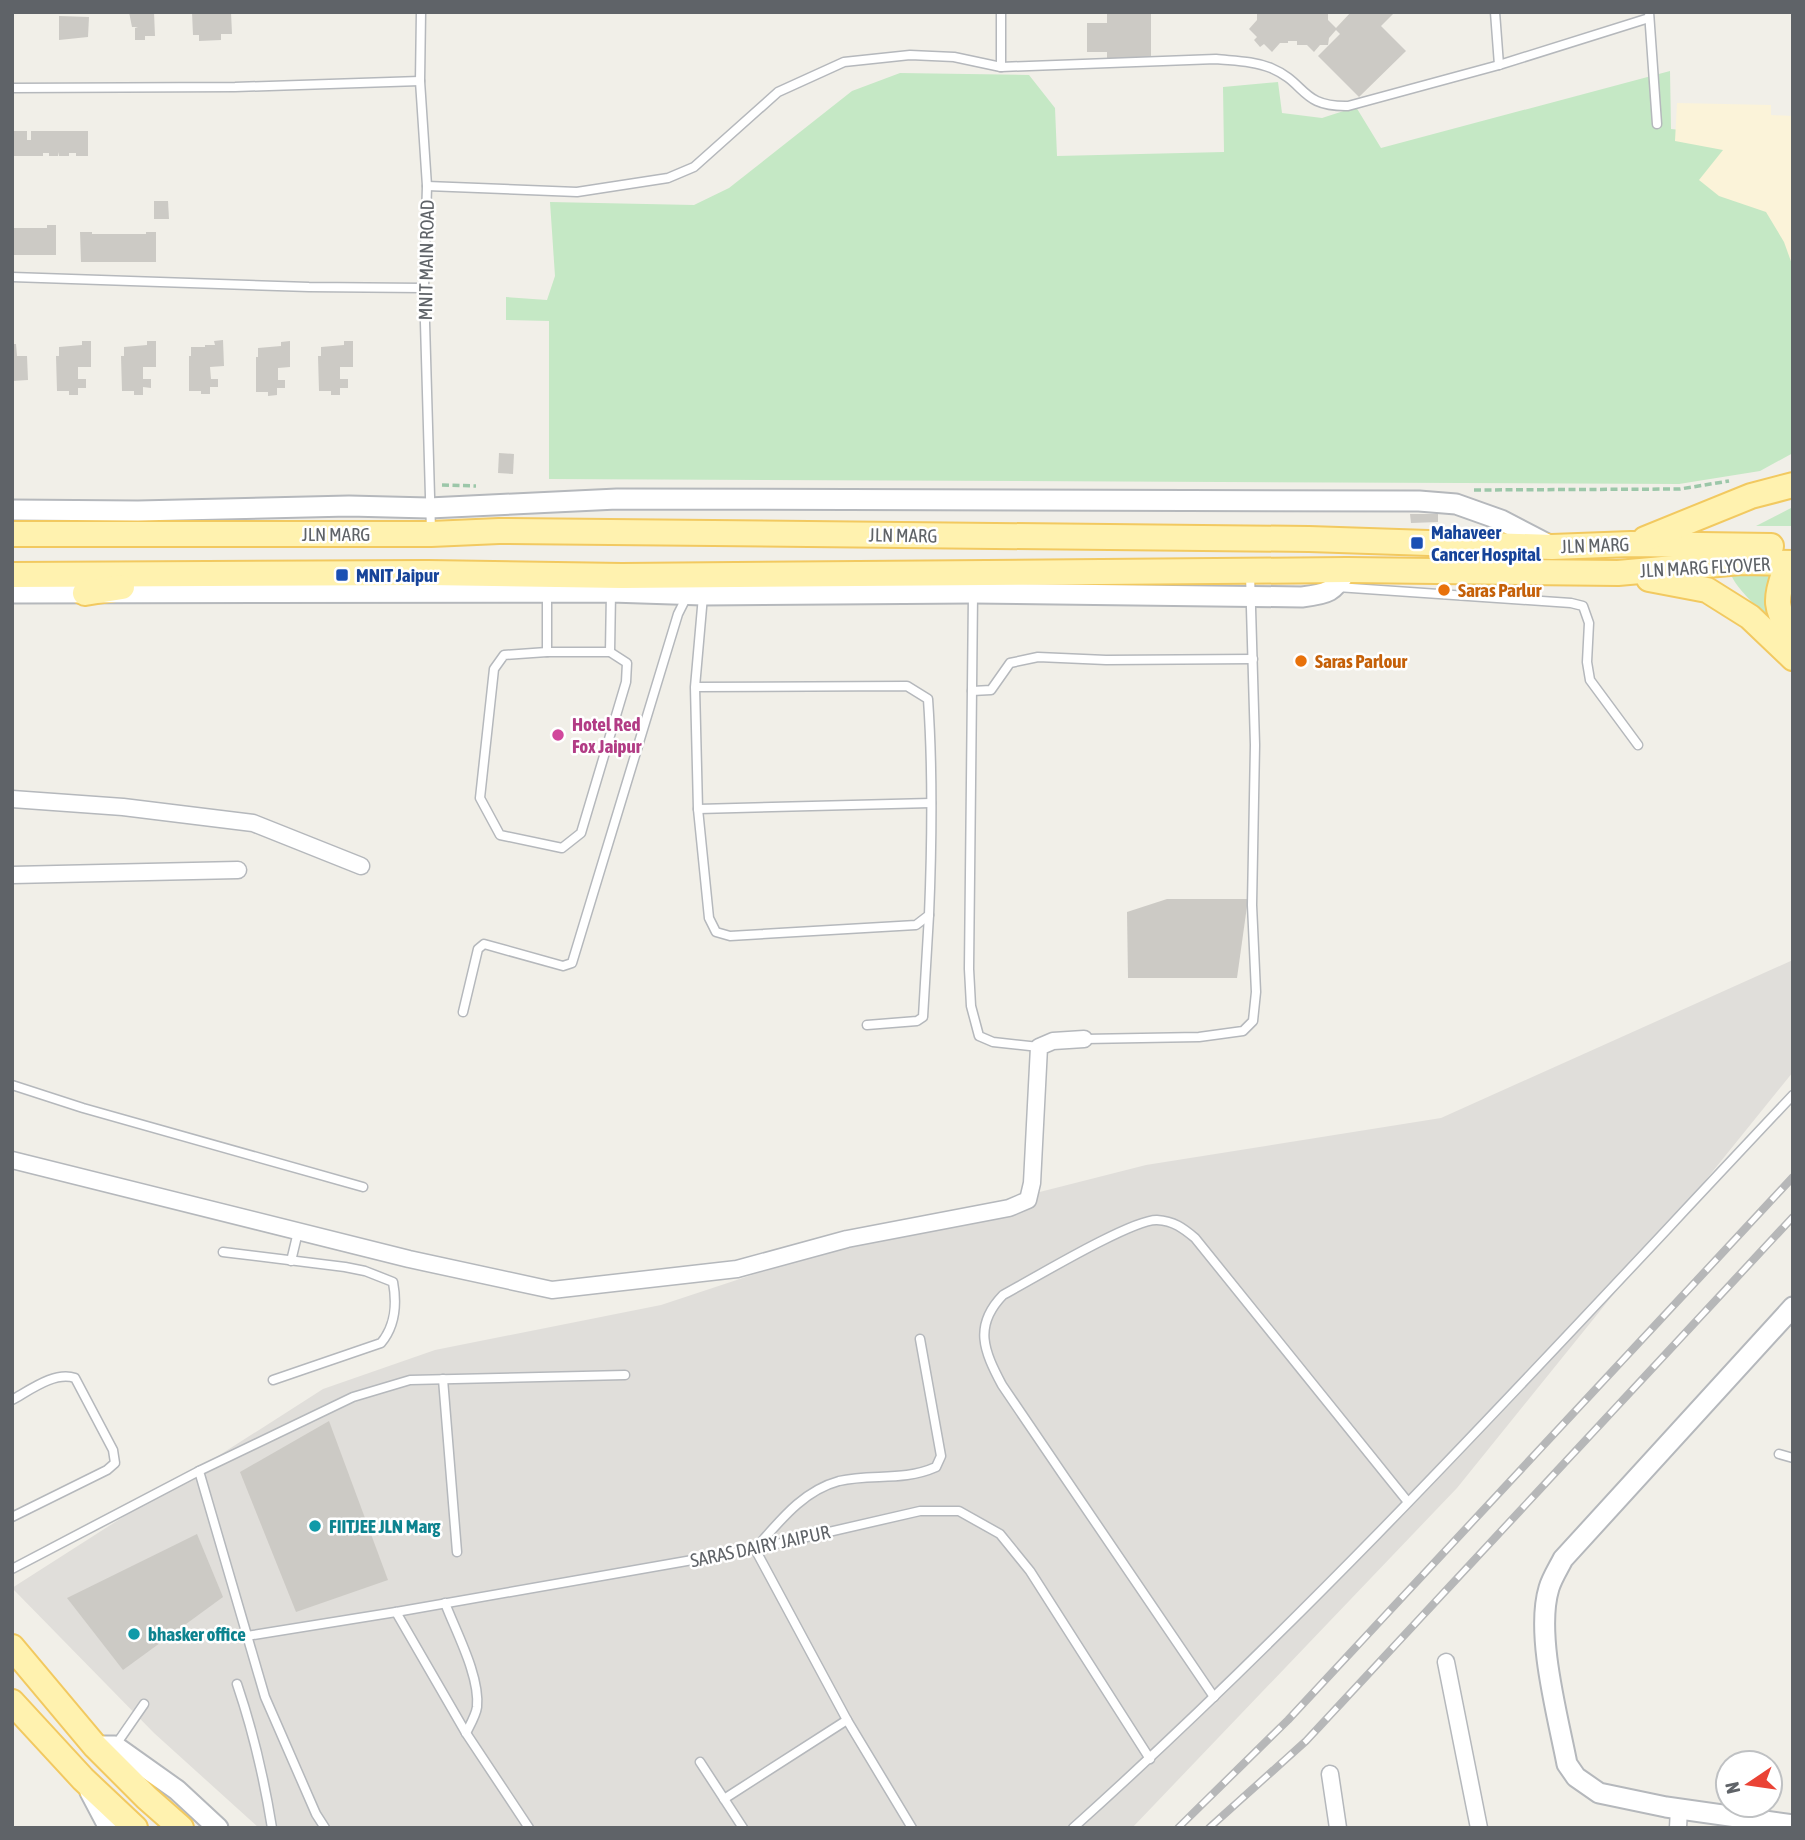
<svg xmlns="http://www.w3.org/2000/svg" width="1805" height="1840" font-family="'Asap Condensed',sans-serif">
  <rect width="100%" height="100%" fill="#f1efe8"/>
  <polygon fill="#e0deda" points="1793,960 1793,1072 1457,1488 1132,1828 259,1828 154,1733 12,1588 323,1389 435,1350 661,1305 886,1231 1146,1165 1441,1118"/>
  <g fill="#c5e8c5">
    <polygon points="1670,71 1671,129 1711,133 1793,134 1793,453 1760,471 1679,484 549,479 549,321 506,320 506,297 547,300 555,276 550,202 694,205 729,188 852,91 900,73 1029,75 1055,108 1057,156 1224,152 1223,87 1278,82 1282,113 1322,118 1356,107 1381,148"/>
    <polygon points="1793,507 1793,526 1756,526"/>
    <path d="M1730 571 1793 572 1791 595 1793 637C1778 627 1732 588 1730 571Z"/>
  </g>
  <polygon fill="#fbf3d9" points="1677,103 1771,105 1771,115 1793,116 1793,267 1784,242 1766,212 1719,196 1699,180 1723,150 1675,141"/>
  <g fill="#cccac5">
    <polygon points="129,12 154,12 155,36 145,36 145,40 135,40 135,28 138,27 132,27"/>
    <polygon points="192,12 231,12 232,34 221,34 221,40 199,41 199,35 193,35"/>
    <polygon points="1107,12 1151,12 1151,61 1107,61 1107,52 1087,52 1087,23 1107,23"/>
    <polygon points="1257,12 1328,12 1328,20 1336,28 1351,12 1395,12 1381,26 1406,51 1359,97 1318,56 1340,34 1336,30 1329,38 1328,45 1320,45 1314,52 1307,45 1297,45 1297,41 1288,41 1288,43 1280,43 1272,52 1264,44 1260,47 1254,40 1257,37 1249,29 1257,20"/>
    <polygon points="59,16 89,17 88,37 59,40"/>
    <polygon points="12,131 27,131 27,140 31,140 31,131 88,131 88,156 76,156 76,153 69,153 69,156 59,156 59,152 58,156 49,156 49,153 43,153 43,156 14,156"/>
    <polygon points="154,201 168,201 169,219 154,219"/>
    <polygon points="47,225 56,225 56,255 12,255 12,228 47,228"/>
    <polygon points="80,232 92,232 92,234 146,234 146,232 156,232 156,262 81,262"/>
    <polygon points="223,340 224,366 210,367 211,379 218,379 218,387 210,387 210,394 201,394 201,391 189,391 189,356 191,356 191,347 205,347 205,345 215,345 214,341"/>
    <polygon points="82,341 91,341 91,367 78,367 78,379 86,379 86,388 78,388 78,395 69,395 69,391 57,391 56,356 59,356 59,347 82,345"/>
    <polygon points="147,341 156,341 156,367 143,367 143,379 151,379 151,388 143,387 143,395 134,395 134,391 122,391 121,356 124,356 124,347 147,345"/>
    <polygon points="290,341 290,367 278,368 278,380 285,380 285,388 277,388 277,395 268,396 268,392 256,392 256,357 258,357 258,348 281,346 281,342"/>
    <polygon points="344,341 353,341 353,367 340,367 340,379 348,379 348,388 340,388 340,395 331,395 331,391 319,391 318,356 321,356 321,347 344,345"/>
    <polygon points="12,344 16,344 17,356 27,356 28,380 12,381"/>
    <polygon points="499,453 514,454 513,474 498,473"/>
    <polygon points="1410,514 1438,514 1438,522 1411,523"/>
    <polygon points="1167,899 1248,899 1237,978 1128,978 1127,912"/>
    <polygon points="329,1421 388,1580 296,1612 240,1472"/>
    <polygon points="197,1534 223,1597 123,1670 67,1598"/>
  </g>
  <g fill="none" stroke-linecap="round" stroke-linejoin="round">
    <defs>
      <g id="service">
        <polyline points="421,12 420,81 427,186 424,288 431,531"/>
        <polyline points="1495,12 1499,65"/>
        <polyline points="1649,12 1657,124"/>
        <polyline points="1001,67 1001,12"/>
        <polyline points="12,88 235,87 420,81"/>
        <path d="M427 186 577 192 668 178 694 167 778 92 844 62 910 55 954 57 1001 67 1216 59C1235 61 1254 61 1271 68 1307 83 1300 107 1348 106L1499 65 1649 18"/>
        <polyline points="12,277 309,287 424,288"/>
        <polyline points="1337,587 1571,603 1583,606 1589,623 1587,662 1590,680 1638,745"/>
        <polyline points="973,594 969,969 971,1006 979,1036 993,1042 1039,1047"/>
        <polygon points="547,652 610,652 627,663 626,682 581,833 562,848 500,835 480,798 494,669 504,655"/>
        <polyline points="547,652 547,593"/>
        <polyline points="610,652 611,592"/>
        <path d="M695 687 907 686 928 699C933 771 932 843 929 915L916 925 730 936 716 932 709 918 698 809 695 687 703 596"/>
        <polyline points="972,691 991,690 1010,663 1038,657 1106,660 1253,659"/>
        <polyline points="698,809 931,803"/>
        <polyline points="463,1012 478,949 484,944 563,966 572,963 678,614 688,594"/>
        <polyline points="867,1025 917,1021 923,1017 929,915"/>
        <polyline points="1084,1039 1199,1037 1243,1031 1253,1021 1256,992 1252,905 1255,745 1250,574"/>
        <polyline points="12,1085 83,1108 363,1187"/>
        <path d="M223 1252 345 1267 365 1271 393 1282C397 1304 396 1325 381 1343L273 1380"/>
        <polyline points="291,1261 298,1232"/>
        <polyline points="443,1379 457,1552"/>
        <path d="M12 1400C30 1390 55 1371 75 1378L113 1450 115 1463 107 1470 12 1517"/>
        <polyline points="1779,1454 1793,1458"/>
        <polyline points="12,1569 199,1471"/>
        <path d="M445 1603C456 1632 480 1676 477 1707 476 1715 470 1725 466 1733"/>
        <polyline points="396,1612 466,1733 529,1828"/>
        <polyline points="247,1636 396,1612 755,1549 920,1511 959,1511 1000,1534 1030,1571 1150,1759"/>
        <path d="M237 1684C253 1731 264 1778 272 1828"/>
        <path d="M1214 1697 1002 1385C984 1351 973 1326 1003 1295 1031 1280 1132 1219 1157 1220 1174 1221 1183 1228 1195 1238L1408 1502"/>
        <polyline points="115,1746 144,1704"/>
        <polyline points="700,1762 743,1828"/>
        <polyline points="724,1799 847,1720"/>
        <polyline points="325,1828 316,1814 265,1697 199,1471 353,1397 410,1380 625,1375"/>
        <path d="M912 1828 847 1720 755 1549C779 1522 802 1491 839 1481 872 1473 902 1482 936 1467L941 1456 920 1339"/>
        <path d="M1073 1828C1328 1599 1558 1344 1793 1095"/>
      </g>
      <g id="minor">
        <polyline points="12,799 123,807 253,823 361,866"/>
        <polyline points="12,875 238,870"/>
        <polyline points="12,1160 409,1259 552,1290 737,1269 847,1239 1009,1208 1028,1200 1032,1183 1039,1047 1053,1041 1084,1039"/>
        <polyline points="1446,1662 1479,1828"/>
        <polyline points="1330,1774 1338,1828"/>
        <polyline points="1678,1828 1679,1808"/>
      </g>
      <g id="tertiary">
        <polyline points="12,510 138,511 349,506 429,508 617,499 1419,501 1456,504 1501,520 1551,546"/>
        <path d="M12 593 611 592 703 595 973 593 1302 597C1328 594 1334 592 1347 570"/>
        <path d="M1793 1307 1563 1559C1558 1569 1552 1578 1549 1588 1535 1634 1558 1717 1567 1764L1576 1777 1599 1793 1666 1807 1793 1825"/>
        <polyline points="95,1746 115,1746 177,1790 218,1828"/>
        <polyline points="90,1792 109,1828"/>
      </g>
      <g id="primary">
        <polyline points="12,534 431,534 499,531 1309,539 1552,547 1631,544 1771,546"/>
        <polyline points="1645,539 1751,496 1793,485"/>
        <path d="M1787 563C1778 595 1770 605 1793 634"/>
        <polyline points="12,575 428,573 622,576 1347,570 1618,573 1741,562 1793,563"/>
        <polyline points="1649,579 1707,590 1750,617 1793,658"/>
        <polyline points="85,593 122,587"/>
        <polyline points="12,1647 95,1746 147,1798 181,1828"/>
        <polyline points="12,1702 83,1779 135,1828"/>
      </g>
    </defs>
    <use href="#service" stroke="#b5b8bc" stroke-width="11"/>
    <use href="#minor" stroke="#b5b8bc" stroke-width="19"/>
    <use href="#tertiary" stroke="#b5b8bc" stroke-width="23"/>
    <use href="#primary" stroke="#f2c960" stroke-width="28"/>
    <g stroke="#9cc7a9" stroke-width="3.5" stroke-dasharray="7 3.5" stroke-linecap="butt">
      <polyline points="442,485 476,486"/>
      <polyline points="1474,490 1680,489 1729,481"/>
    </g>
    <use href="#service" stroke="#fff" stroke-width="8"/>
    <use href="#minor" stroke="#fff" stroke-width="16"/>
    <use href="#tertiary" stroke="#fff" stroke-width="19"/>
    <use href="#primary" stroke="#fff2af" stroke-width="24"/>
    <defs>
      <g id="rail">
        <polyline points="1178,1828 1288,1720 1793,1177"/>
        <polyline points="1209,1828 1306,1741 1793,1217"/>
      </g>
    </defs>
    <use href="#rail" stroke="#b6b7b8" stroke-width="8"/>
    <use href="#rail" stroke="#fff" stroke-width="5" stroke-dasharray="16" stroke-linecap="butt"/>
  </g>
  <g fill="#1a4fb4" stroke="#fff" stroke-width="2.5">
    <rect x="1410" y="536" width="14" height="14" rx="3.5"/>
    <rect x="335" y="568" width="14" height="14" rx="3.5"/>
  </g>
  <g fill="#e8710a" stroke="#fff" stroke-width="2.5">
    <circle cx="1444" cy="590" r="7"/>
    <circle cx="1301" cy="661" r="7"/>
  </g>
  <circle fill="#d1479c" stroke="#fff" stroke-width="2.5" cx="558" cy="735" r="7"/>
  <g fill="#0f9aa8" stroke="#fff" stroke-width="2.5">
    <circle cx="315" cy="1526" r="7"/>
    <circle cx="134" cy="1634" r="7"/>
  </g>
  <g text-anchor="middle" stroke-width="5" stroke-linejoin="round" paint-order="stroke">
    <g font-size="19" fill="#5f6368" stroke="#fff">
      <text transform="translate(426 260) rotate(-89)" y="7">MNIT MAIN ROAD</text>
      <text x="336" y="541">JLN MARG</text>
      <text transform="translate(903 535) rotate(1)" y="7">JLN MARG</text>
      <text transform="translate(1595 545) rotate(-2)" y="7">JLN MARG</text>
      <text transform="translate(1705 567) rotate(-3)" y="7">JLN MARG FLYOVER</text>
      <text transform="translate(760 1546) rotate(-12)" y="7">SARAS DAIRY JAIPUR</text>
    </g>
    <g font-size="19" font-weight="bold" fill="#164399" stroke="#fff" text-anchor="start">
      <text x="1431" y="539">Mahaveer<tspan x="1431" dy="22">Cancer Hospital</tspan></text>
      <text x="356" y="582">MNIT Jaipur</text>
    </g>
    <g font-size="19" font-weight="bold" fill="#c56008" stroke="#fff" text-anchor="start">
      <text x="1458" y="597">Saras Parlur</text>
      <text x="1315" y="668">Saras Parlour</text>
    </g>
    <g font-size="19" font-weight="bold" fill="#b23c85" stroke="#fff" text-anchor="start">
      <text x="572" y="731">Hotel Red<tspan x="572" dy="22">Fox Jaipur</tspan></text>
    </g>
    <g font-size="19" font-weight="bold" fill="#0d838f" stroke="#fff" text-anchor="start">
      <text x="329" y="1533">FIITJEE JLN Marg</text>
      <text x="148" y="1641">bhasker office</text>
    </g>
  </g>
  <rect width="1805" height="1840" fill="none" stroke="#5f6368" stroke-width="28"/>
  <g transform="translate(1749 1784) rotate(257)"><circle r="33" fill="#ffffff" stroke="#bfc1c3" stroke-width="2"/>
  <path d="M0-5L12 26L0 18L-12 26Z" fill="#ea4335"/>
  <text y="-10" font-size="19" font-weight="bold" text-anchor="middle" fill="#5f6368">N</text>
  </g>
</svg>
